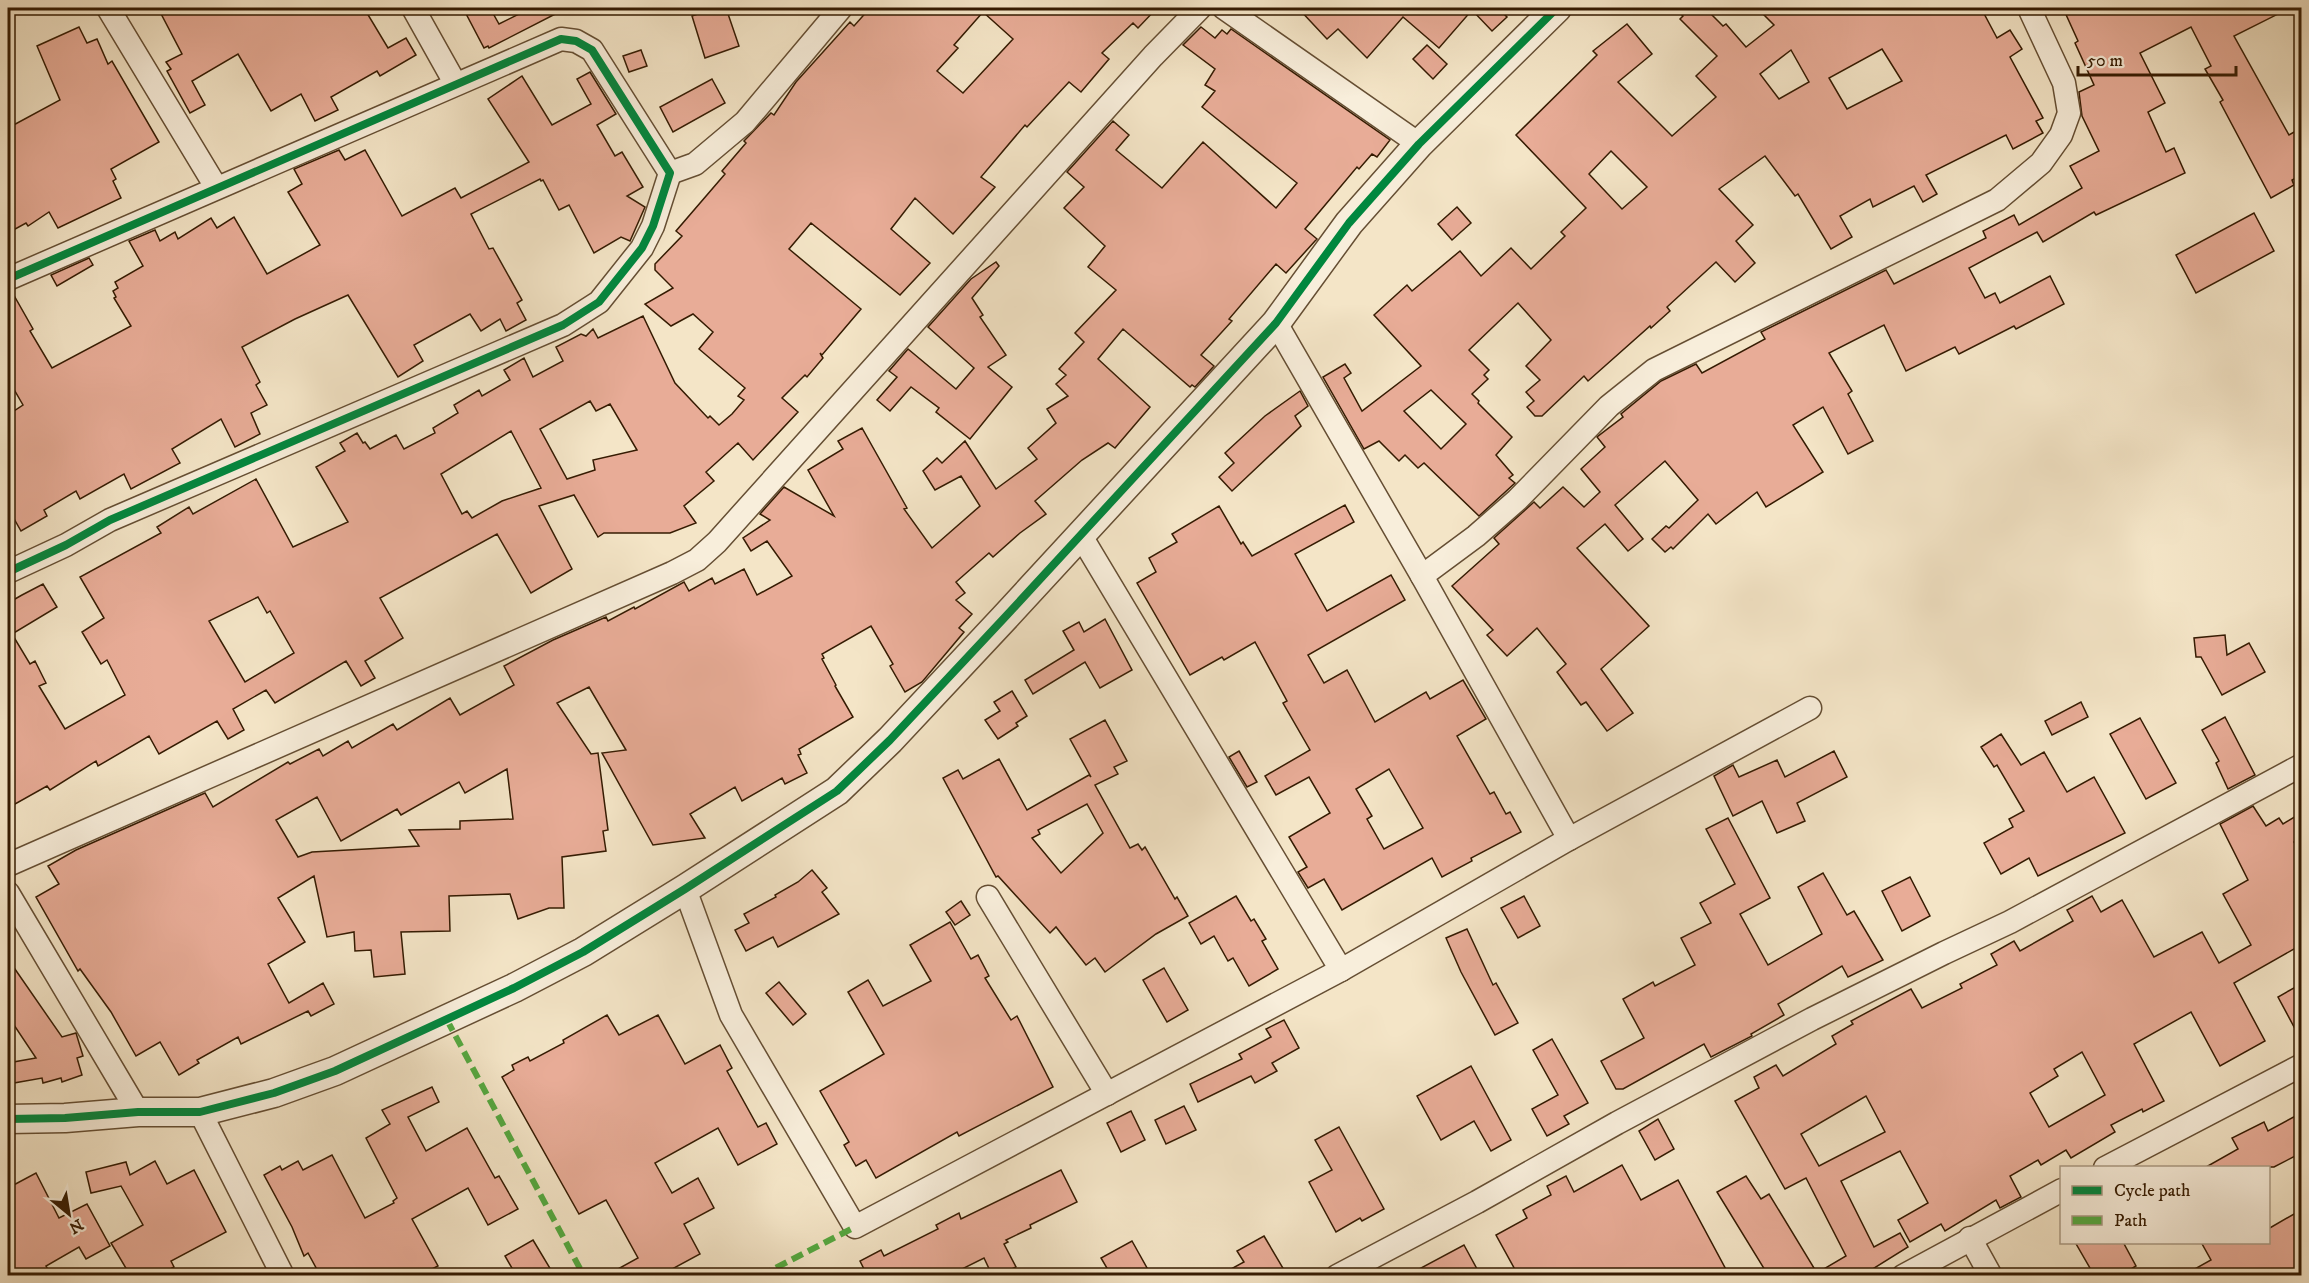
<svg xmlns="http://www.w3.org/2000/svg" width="2309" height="1283" font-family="'IM FELL DW Pica',serif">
  <rect width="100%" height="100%" fill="#f4e5c7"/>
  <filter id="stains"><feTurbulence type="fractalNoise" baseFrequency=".00333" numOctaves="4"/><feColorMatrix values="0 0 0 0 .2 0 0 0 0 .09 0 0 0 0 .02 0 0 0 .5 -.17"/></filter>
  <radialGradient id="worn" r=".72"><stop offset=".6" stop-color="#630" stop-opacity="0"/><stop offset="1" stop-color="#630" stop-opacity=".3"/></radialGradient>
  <g fill="#e8ac97" stroke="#351b02" stroke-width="1.5" fill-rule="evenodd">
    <polygon points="158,8 364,8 388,48 406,38 416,55 380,76 377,71 331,97 338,110 315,121 301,94 271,111 238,54 192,81 205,105 190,113 167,71 171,69 166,62 182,54"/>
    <polygon points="463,8 490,8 499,24 531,8 567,8 489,48 488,46 484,48"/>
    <polygon points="700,8 726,8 739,46 705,58 692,16 701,13"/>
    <path d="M870 8H1157L1138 28 1133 23 1102 53 1109 59 1081 92 1069 82 1027 127 1025 125 981 177 995 187 953 234 915 198 891 229 930 263 900 295 811 223 789 249 861 309 822 355 820 353 823 358 807 377 805 375 782 398 798 412 753 460 738 443 706 472 714 481 684 506 696 523 670 533H604L598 537 574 495 539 506 572 569 531 593 497 534 380 598 403 638 365 661 375 678 361 686 346 661 275 703 266 690 233 709 244 730 228 739 217 721 159 754 149 736 98 766 96 761 50 790 47 786 8 808V603L22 595 43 584 57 607 12 634 30 664 35 661 46 683 39 686 65 729 125 695 107 660 101 664 82 632 104 618 80 577 161 533 157 527 189 507 193 514 256 479 293 547 348 522 316 467 345 451 340 443 357 433 363 443 365 442 370 449 396 435 404 449 435 433 433 428 458 413 454 405 479 390 482 396 510 380 504 370 524 358 533 377 563 361 556 347 581 334 586 336 593 329 598 338 643 316 675 383 708 418 710 416 719 425 732 414 744 400 738 396 745 388 699 349 713 332 693 314 671 326 645 304 673 288 655 270V264L682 236 676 231 725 174 722 171 746 143 744 141 771 113 774 115 796 82 850 22 854 26ZM983 12 1013 39 963 93 937 71 958 48 954 45ZM590 401 596 411 610 404 637 450 593 460 595 470 567 479 540 429ZM511 431 541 488 502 501 472 518 467 511 462 514 441 474ZM258 597 267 613 270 611 294 653 245 682 209 621Z"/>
    <polygon points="1298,8 1498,8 1507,17 1492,31 1472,10 1439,48 1403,17 1367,58 1338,29 1327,39"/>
    <path d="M1675 8H1705L1723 26 1726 24 1746 47 1774 25 1757 8H1981L1997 38 2010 30 2022 49 2010 57 2043 118 2036 121 2043 133 2013 149 2006 135 1926 175 1937 194 1923 202 1914 186 1873 207 1870 199 1840 216 1852 237 1831 249 1798 194 1795 196 1765 156 1719 189 1753 225 1736 241 1755 263 1735 282 1716 262 1667 307 1670 311 1651 328 1650 326 1588 381 1584 376 1542 416H1535L1527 407 1534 401 1526 392 1540 380 1526 366 1551 340 1518 303 1469 350 1489 370 1484 375 1488 379 1472 394 1479 401 1478 403 1512 437 1496 455 1513 475 1509 478 1515 483 1479 516 1424 463 1418 468 1405 455 1399 461 1379 441 1364 449 1323 377 1345 364 1351 373 1344 378 1362 411 1421 366 1374 315 1407 285 1412 291 1460 251 1481 276 1511 248 1531 269 1565 236 1561 232 1586 208 1516 135 1597 55 1593 51 1627 24 1652 54 1618 82 1672 136 1716 97 1696 76 1717 56 1680 19 1683 16ZM1882 49 1902 81 1847 109 1829 78ZM1791 50 1809 82 1779 99 1760 74ZM1611 151 1647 187 1622 209 1589 174ZM1431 390 1466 424 1441 449 1404 411Z"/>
    <polygon points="2063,8 2290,8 2234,36 2289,135 2301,128 2301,175 2292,180 2294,185 2271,198 2220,102 2223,100 2205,69 2211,66 2191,27 2140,53 2165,103 2148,112 2166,152 2174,148 2185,173 2096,215 2094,212 2043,242 2037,232 1969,268 1985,298 1995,293 2000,303 2050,276 2064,304 2016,329 2014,326 1959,354 1955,347 1906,371 1884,325 1829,353 1852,391 1848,394 1873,441 1848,454 1823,407 1793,425 1823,472 1766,507 1757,492 1716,524 1708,514 1673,549 1671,547 1665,552 1652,539 1666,526 1669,528 1698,500 1665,461 1615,505 1643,539 1628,551 1605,524 1577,548 1649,626 1601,669 1633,713 1607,731 1586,702 1581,705 1557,672 1566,664 1537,628 1507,656 1487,635 1493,630 1452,586 1499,544 1494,538 1534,502 1540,508 1563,487 1584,507 1600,492 1581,469 1605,447 1597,437 1623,417 1621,414 1661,381 1696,364 1702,373 1765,339 1761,332 1886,270 1894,284 1986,238 1983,231 2014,215 2019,225 2082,188 2070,166 2099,151 2082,116 2079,92 2094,85 2075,43 2078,41"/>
    <polygon points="79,27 87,43 97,39 108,64 112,61 159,142 111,169 116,179 113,181 121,198 58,228 49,212 28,226 26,223 8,233 8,128 60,100 37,46"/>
    <path d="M1201 27 1215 38 1222 30 1227 34 1231 29 1390 140 1377 157 1372 154 1359 169 1357 167 1305 229 1317 239 1315 241 1286 273 1276 264 1229 319 1232 321 1201 355 1214 366 1195 387 1192 385 1190 387 1123 329 1098 359 1150 407 1115 448 1108 443 1082 460 1035 501 1046 514 1020 533 993 557 989 553 956 582 965 593 956 600 972 614 959 628 964 632 922 682 905 692 890 666 893 664 871 626 822 654 824 658 822 659 836 685 835 686 853 717 799 749 801 754 798 755 807 773 785 784 782 778 742 801 735 787 690 814 705 838 653 845 602 753 626 750 589 687 557 703 591 754 598 753 608 830 603 831 606 851 562 857 564 908H549L518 919 510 894 449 896 450 931 401 932 405 974 374 977 371 950 355 951 354 932 327 937 314 876 278 898 305 942 268 964 289 1003 323 983 334 1004 311 1016 308 1011 241 1044 238 1037 197 1060 199 1063 179 1075 160 1042 136 1056 111 1012 80 969 78 971 36 897 59 884 48 866 76 850 205 793 213 807 288 762 290 764 319 749 323 756 348 741 352 748 393 724 397 730 450 698 460 715 514 685 504 666 553 640 606 617 608 621 634 607 635 609 684 582 689 591 712 578 715 584 744 569 757 595 792 576 767 541 751 551 743 538 770 520 760 514 784 487 834 516 808 470 843 449 838 441 862 428 907 508 904 509 932 548 980 506 961 476 935 490 923 471 937 458 942 463 965 441 996 489 1037 459 1028 448 1056 423 1047 409 1068 396 1056 384 1066 375 1059 369 1084 342 1075 333 1116 290 1088 267 1105 246 1064 208 1084 187 1067 172 1113 121 1129 135 1116 150 1162 188 1203 142 1276 208 1297 183 1202 107 1215 91 1205 85 1215 69 1183 45ZM507 769 513 819 460 821V829L409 830 419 846 312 852 298 857 276 820 317 797 341 841 397 809 401 815 459 782 465 793Z"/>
    <polygon points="1427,45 1447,64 1433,79 1413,59"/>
    <polygon points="641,50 647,66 629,72 623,56"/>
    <polygon points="590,72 616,114 597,125 615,156 622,152 643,187 627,196 645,207 630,241 621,237 594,253 569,205 559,210 543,180 541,181 540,179 471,214 489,249 493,248 522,300 517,303 526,320 506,331 500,319 481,331 470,314 414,345 423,361 398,377 348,295 295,319 242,347 260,382 256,385 267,405 251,413 260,434 235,447 221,419 172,449 180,463 131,489 124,474 80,499 76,491 44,510 47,516 21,531 13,517 8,520 8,415 23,405 8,379 8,292 12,292 33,329 30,331 52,368 131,326 114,298 116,297 113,291 118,288 115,282 143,266 129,241 155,230 160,241 175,232 178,239 211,218 217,228 234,217 267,274 320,245 288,192 302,184 294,169 339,150 345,160 365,150 402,216 455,188 461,198 529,162 488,99 522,76 552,125 591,104 577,79"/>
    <polygon points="712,79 725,103 673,132 660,107"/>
    <polygon points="1457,207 1471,223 1452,240 1438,224"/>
    <polygon points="2254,213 2274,251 2196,293 2176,255"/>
    <polygon points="89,258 93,265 57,286 51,275"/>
    <polygon points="996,262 999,266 972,298 983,315 980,317 1006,355 988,367 1012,387 970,439 936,412 939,408 911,387 890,411 877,400 897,377 889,371 908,349 956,389 974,368 928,327 971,279"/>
    <polygon points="1300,391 1308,406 1295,416 1301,426 1232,491 1219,477 1234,463 1225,453 1265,416"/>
    <path d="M1345 505 1354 522 1295 554 1327 611 1391 575 1405 600 1308 655 1324 683 1347 670 1375 722 1426 692 1430 699 1463 680 1486 719 1457 736 1490 794 1494 792 1506 814 1510 812 1521 832 1471 858 1472 861 1442 877 1432 858 1342 910 1324 879 1308 888 1298 872 1307 867 1289 837 1330 813 1309 777 1276 795 1265 776 1310 750 1283 703 1287 701 1255 642 1224 660 1222 657 1190 675 1137 583 1156 572 1149 558 1177 542 1172 534 1219 506 1241 544 1243 542 1252 556ZM1389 769 1423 828 1384 849 1367 819 1372 816 1356 789Z"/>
    <polygon points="1105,619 1132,670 1100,688 1085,662 1033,694 1025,680 1074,650 1063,631 1079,622 1084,632"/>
    <polygon points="2225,635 2227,655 2249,643 2265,672 2222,695 2201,657 2196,657 2194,638"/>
    <polygon points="1012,691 1027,716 1016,723 1018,726 998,739 985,720 1000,711 994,702"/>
    <polygon points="2081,702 2088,717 2052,735 2045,721"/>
    <polygon points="2225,717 2255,775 2228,789 2216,763 2219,761 2202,730"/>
    <polygon points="2140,718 2176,783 2146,799 2110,734"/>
    <path d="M1105 720 1127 761 1114 767 1118 774 1095 785 1130 848 1138 844 1142 850 1145 847 1175 899 1177 897 1188 916 1156 934 1105 972 1095 958 1086 965 1056 927 1050 933 998 876 996 877 943 778 958 770 963 779 999 759 1027 810 1089 775 1091 777 1070 739ZM1087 804 1103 833 1061 873 1032 838 1040 834 1038 830Z"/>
    <polygon points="2001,734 2021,765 2044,752 2067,792 2094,777 2125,833 2038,876 2029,858 2001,874 1984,843 2013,827 2009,819 2024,811 1997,765 1994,767 1981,747"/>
    <polygon points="1239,751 1257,782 1247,787 1229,757"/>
    <polygon points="1834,751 1847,777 1797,803 1805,821 1777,833 1762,801 1733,816 1714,776 1733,765 1739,777 1777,760 1785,777"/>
    <path d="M2253 806 2266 826 2279 818 2283 824 2301 813V838L2294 842 2301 855V945L2234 983 2265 1041 2220 1066 2191 1012 2134 1044 2164 1101 2143 1112 2142 1109 2111 1125 2115 1132 2071 1158 2066 1150 2041 1165 2038 1160 2010 1176 2021 1197 2000 1208 1996 1200 1945 1231 1941 1224 1910 1242 1898 1220 1928 1203 1900 1151 1841 1181 1874 1247 1900 1233 1908 1247 1863 1275H1768L1717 1192 1746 1176 1761 1199 1769 1194 1817 1273 1846 1256 1806 1178 1785 1189 1735 1101 1759 1088 1754 1077 1776 1065 1783 1076 1836 1044 1832 1036 1853 1024 1851 1021 1911 989 1922 1008 1962 988 1960 984 1997 965 1991 954 2014 941 2020 951 2050 934 2073 921 2067 910 2092 896 2101 912 2122 900 2154 957 2202 932 2219 963 2251 945 2223 894 2248 880 2220 824ZM2082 1052 2105 1095 2049 1127 2030 1093 2058 1076 2054 1069ZM1866 1096 1885 1132 1819 1166 1801 1134Z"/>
    <polygon points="1728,818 1770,898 1740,914 1768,965 1822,934 1798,887 1823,873 1847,915 1854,911 1883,960 1848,977 1842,966 1778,1004 1784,1015 1751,1034 1752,1036 1711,1057 1704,1044 1623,1089 1616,1089 1601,1061 1644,1038 1623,999 1653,982 1655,986 1695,965 1681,938 1711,923 1700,903 1735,884 1706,829"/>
    <polygon points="812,870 827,888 822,892 839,914 778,947 773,937 746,951 735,930 749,923 744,914 776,897 775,895 798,882"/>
    <polygon points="1910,877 1930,916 1902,931 1882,891"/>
    <polygon points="1236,896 1251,921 1254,919 1266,939 1262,941 1278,969 1249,986 1233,958 1228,961 1214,936 1201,944 1189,923"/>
    <polygon points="1524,896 1540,926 1518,938 1501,908"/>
    <polygon points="961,901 970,915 955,925 946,912"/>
    <polygon points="950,922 971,959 978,955 989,976 985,978 1011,1020 1017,1016 1053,1087 959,1136 957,1132 876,1178 866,1160 856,1166 844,1145 849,1142 820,1091 884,1054 848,992 868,980 883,1006 931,981 910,945"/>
    <polygon points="1467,929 1493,985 1496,983 1518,1023 1495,1035 1461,972 1446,938"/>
    <polygon points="8,959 62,1037 76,1033 83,1056 77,1058 82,1075 62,1082 61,1078 43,1083 42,1078 8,1084 8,1063 36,1058 8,1016"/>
    <polygon points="1164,968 1188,1010 1167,1022 1143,980"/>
    <polygon points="779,982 806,1014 793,1025 766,993"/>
    <polygon points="2301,984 2301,1040 2278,997"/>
    <polygon points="607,1015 619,1035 658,1015 685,1064 720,1045 732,1068 727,1071 758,1127 766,1123 777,1144 738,1165 718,1128 655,1163 672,1193 698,1178 714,1208 684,1224 700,1254 661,1275 607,1275 638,1258 606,1200 579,1214 502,1077 514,1070 512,1065 528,1057 530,1061 564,1043 563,1040"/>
    <polygon points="1284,1020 1299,1048 1272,1063 1277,1071 1255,1083 1251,1076 1198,1102 1190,1084 1242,1059 1239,1054 1271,1037 1266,1029"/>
    <polygon points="1552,1039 1588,1103 1564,1116 1569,1124 1547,1136 1532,1109 1558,1095 1533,1050"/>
    <polygon points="1471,1066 1511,1140 1491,1151 1474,1121 1441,1140 1417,1096"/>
    <polygon points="432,1087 439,1102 408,1117 426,1151 467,1128 495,1178 499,1176 518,1209 488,1225 468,1188 412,1219 438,1266 420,1275 320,1275 308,1253 304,1256 292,1227 264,1175 280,1166 282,1170 298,1161 303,1170 332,1155 365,1218 394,1203 393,1201 397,1198 366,1138 390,1124 382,1110"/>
    <polygon points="1184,1106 1196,1130 1166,1144 1155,1120"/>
    <polygon points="1131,1111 1145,1140 1121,1152 1107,1123"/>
    <polygon points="2301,1113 2301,1153 2274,1167 2206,1167 2238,1149 2232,1138 2264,1122 2268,1131"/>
    <polygon points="1658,1119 1674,1149 1655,1160 1639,1131"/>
    <polygon points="1339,1127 1384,1209 1362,1221 1360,1218 1336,1232 1309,1182 1332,1170 1315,1140"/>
    <polygon points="155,1161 167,1184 194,1170 226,1232 171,1261 174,1267 159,1275 130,1275 111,1243 143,1225 121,1186 91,1193 86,1172 126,1162 130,1175"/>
    <polygon points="1622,1165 1641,1200 1678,1180 1729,1275 1518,1275 1496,1235 1527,1218 1523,1210 1551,1195 1547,1186 1566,1176 1574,1192"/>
    <polygon points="1061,1170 1077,1202 1030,1225 1031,1228 1006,1240 1008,1242 1004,1244 1016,1267 999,1275 992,1275 984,1258 950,1275 931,1275 927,1269 913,1275 867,1275 860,1261 881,1250 884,1256 938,1229 936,1225 959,1213 961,1219"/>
    <polygon points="36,1173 59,1218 87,1204 110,1246 86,1259 79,1247 46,1266 51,1275 8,1275 8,1188"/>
    <polygon points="2301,1210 2301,1275 2184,1275 2211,1260 2201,1242 2268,1242 2268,1229"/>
    <polygon points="1264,1236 1287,1275 1220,1275 1244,1262 1237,1251"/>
    <polygon points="533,1240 554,1275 516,1275 505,1256"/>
    <polygon points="1132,1241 1151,1275 1111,1275 1101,1258"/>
    <polygon points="2075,1242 2123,1242 2136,1266 2131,1269 2135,1275 2094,1275"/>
    <polygon points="1464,1245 1477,1269 1465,1275 1408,1275"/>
  </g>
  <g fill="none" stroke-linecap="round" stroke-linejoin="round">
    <defs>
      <g id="minor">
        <polyline points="108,8 216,187"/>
        <polyline points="413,8 455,83"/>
        <polyline points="1224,8 1419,144"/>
        <polyline points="670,173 695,164 745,122 841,8"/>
        <polyline points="8,279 561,39 576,41 592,50 670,173 653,226 642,248 599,302 563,325 110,520 66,545 8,572"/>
        <polyline points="1276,323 1422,576 1569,839"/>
        <polyline points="1081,536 1341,970"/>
        <polyline points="1422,576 1476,536 1517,500 1609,406 1654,370 1997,200 2041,163 2061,135 2069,113 2064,83 2029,8"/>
        <polyline points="8,865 672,573 697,560 717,542 1153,56 1200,8"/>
        <polyline points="685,889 731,1015 855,1227 1341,970 1569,839 1810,708"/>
        <polyline points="8,893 138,1112"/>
        <polyline points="988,897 1107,1094"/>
        <polyline points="200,1112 283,1276"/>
        <polyline points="2105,1168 2302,1065"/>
        <polyline points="1970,1238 1991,1276"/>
        <polyline points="1337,1276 1477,1202 1617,1123 1812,1019 1944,953 2010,922 2302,765"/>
        <polyline points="1903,1276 2062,1190"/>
      </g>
      <polyline id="tertiary" points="8,1119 65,1118 138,1112 200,1112 274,1093 335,1071 514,988 583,952 685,889 837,791 890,740 1007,615 1276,323 1349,223 1419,144 1557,8"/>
    </defs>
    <use href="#minor" stroke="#654e33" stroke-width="25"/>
    <use href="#tertiary" stroke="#654e33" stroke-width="31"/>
    <use href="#minor" stroke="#f8eedb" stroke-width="22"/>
    <use href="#tertiary" stroke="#f8eedb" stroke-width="28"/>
    <g stroke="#54a940" stroke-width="6" stroke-dasharray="12 6" stroke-linecap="butt">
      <polyline points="447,1020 584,1276"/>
      <polyline points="760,1276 855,1227"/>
    </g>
    <defs>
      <g id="cycleway">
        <polyline points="8,279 561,39 576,41 592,50 670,173 653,226 642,248 599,302 563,325 110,520 66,545 8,572"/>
        <polyline points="8,1119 65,1118 138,1112 200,1112 274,1093 335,1071 514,988 583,952 685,889 837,791 890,740 1007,615 1276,323 1349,223 1419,144 1557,8"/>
      </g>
    </defs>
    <use href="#cycleway" stroke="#f8eedb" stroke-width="11"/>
    <use href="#cycleway" stroke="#00873e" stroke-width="8"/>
  </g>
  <rect width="2309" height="1283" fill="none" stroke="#f4e5c7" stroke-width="30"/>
  <rect x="9" y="9" width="2291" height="1265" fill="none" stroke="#351b02" stroke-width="3"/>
  <rect x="15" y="15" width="2279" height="1253" fill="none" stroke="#351b02" stroke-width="1.5"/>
  <rect x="2060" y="1166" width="210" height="78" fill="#f8eedb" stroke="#aa9a84" stroke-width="1.5"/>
  <rect x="2072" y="1186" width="30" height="9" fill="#00873e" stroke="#aa9a84" stroke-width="1.5"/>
  <text x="2114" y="1196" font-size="18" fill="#351b02">Cycle path</text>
  <rect x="2072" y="1216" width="30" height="9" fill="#54a940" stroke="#aa9a84" stroke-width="1.5"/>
  <text x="2114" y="1226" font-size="18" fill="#351b02">Path</text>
  <g transform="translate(69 1214) rotate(150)" stroke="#f8eedb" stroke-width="4.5" paint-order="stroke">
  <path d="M0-4.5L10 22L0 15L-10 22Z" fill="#351b02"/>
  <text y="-9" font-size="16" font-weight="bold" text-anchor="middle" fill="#351b02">N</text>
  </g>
  <path d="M2078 66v9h158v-9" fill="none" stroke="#351b02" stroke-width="3"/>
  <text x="2087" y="66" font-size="18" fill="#351b02" stroke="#f8eedb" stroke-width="4.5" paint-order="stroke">50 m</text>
  <rect width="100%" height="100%" filter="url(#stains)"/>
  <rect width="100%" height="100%" fill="url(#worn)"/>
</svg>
